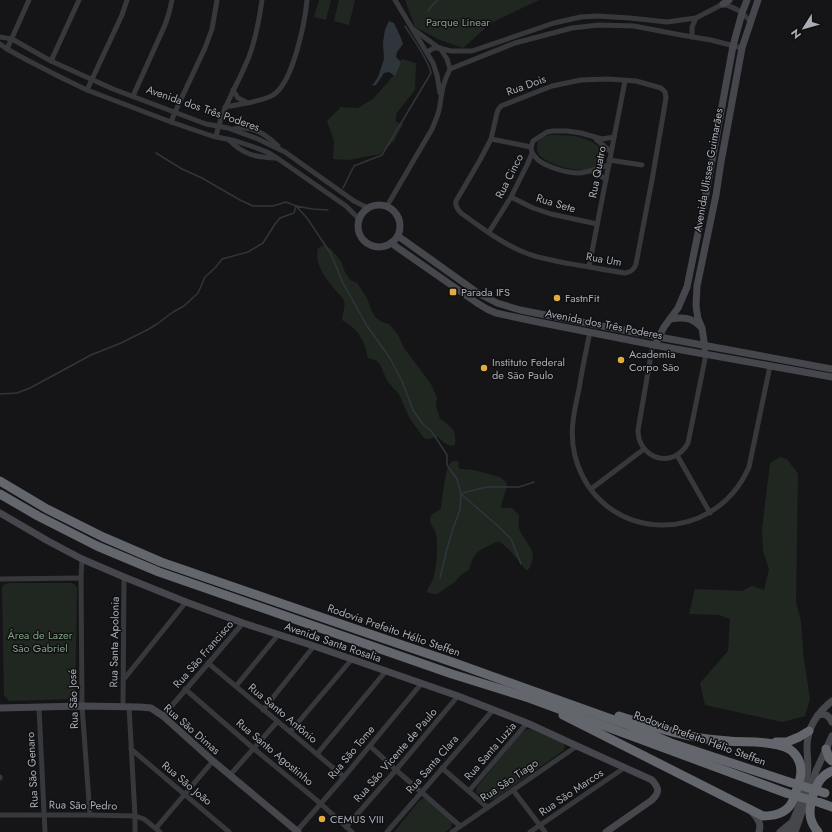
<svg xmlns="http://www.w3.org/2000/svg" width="832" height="832" font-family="Jost,sans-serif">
  <rect width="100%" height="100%" fill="#151517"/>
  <g fill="#202721">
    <polygon points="319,0 331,0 326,20 314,17"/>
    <polygon points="339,0 355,0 349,25 334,21"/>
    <polygon points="405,0 539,0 491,23 463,48 440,40 415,27"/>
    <polygon points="402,59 416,63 415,90 396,114 396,122 403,124 394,141 380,154 349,160 333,159 334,141 327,121 341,107 358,108 373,99 394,75"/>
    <path d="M550 135C570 135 594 135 605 155L602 164C600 165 597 168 594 169 581 173 546 166 538 153 536 149 537 145 538 141L543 137Z"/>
    <path d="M325 245 331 249 341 261 345 272 350 280 357 283 367 298 372 312 376 318 382 322 389 324 398 335 404 348 431 384 437 398 436 406 440 419C452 427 456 429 455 444L453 446C446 445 442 441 438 437L428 439 424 438 410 419 399 394 387 381 380 364 377 361 368 358C364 339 359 330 342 320 342 314 346 307 344 301 343 298 339 294 336 291 326 278 314 266 318 248Z"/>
    <polygon points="780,457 787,459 798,474 796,602 801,622 804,660 810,699 805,716 782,722 705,705 700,683 728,651 730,619 719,615 689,614 695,589 742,591 752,586 764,590 769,569 763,551 762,529 770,463"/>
    <path d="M457 461 459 462 458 466 460 469 474 470 500 477 506 482 507 486 501 506 503 508H512L519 515C519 519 518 524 519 528 524 544 541 550 528 570H526C521 564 506 544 499 542 496 541 493 544 490 545 474 553 475 553 469 570L461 575 455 582 437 594H433L427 592V590C429 586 432 583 433 579 437 568 438 546 436 534 435 529 430 525 430 519 431 513 437 512 441 509 442 500 445 467 451 462 453 461 455 461 457 461Z"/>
    <polygon points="10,583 71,583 75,585 77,588 75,699 9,701 4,695 2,587 5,584"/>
    <path d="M531 729 562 742 565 746 564 750 495 799C488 802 481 799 476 792L477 787 522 732 526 730Z"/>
    <polygon points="422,799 425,799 452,822 451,828 445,832 394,832 419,801"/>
  </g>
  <polygon fill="#2e363c" points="389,21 394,23 401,38 403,44 397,52 396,57 401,62 395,76 389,72 384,73 376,85 372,86 378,77 384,59 383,42 385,30"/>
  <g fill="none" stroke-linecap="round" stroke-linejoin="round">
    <g stroke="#2e363c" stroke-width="1.5">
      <polyline points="428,11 433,4 438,0"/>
      <path d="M343 188 354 166 382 155 431 73C429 61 412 37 405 26"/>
      <polyline points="328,210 312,209 296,206 307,218 331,254 343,283 367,326 390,358 402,381 413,410 423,424 432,432 447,455 447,465 457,479 461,494 460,510 453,528 447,549 440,578"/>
      <polyline points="0,394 17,393 30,388 91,355 121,343 147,330 157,324 173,312 184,306 198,293 205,277 215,268 222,259 248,252 263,243 275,224 280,218 294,213 296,206 286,202 273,206 253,206 240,200 202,178 182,169 156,153"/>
      <polyline points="462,493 487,487 519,487 534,482"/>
      <polyline points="461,494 498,526 511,539 521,564"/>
    </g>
    <g stroke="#37383c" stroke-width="5">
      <polyline points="395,0 433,63 437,75 440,93"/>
      <path d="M413 29 439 48 451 51H472L554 23 581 17 597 16 630 18 667 22 696 18 723 4C736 8 741 11 750 21"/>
      <polyline points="0,37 12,39 51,61 113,89 206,124 228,128 258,139 285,152 354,201 368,208"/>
      <polyline points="692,37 692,27 696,18"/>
      <polyline points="0,44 7,49 25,59 62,78 87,90 171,122 212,136 236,141 254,147 267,152 277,158 346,206 359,219"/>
      <polyline points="440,48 447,59 450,69"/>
      <polyline points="7,49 29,0"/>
      <polyline points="427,52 434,48 439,48"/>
      <polyline points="51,61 79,0"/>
      <path d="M608 79 636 81 661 88 665 92 666 98 652 180 636 264C634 270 631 272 625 273 605 270 585 266 565 263 552 260 538 258 526 253 502 244 481 227 461 213 457 209 455 206 456 201L480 160 491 139 497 113 498 110 501 106 552 86 581 80Z"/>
      <polyline points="87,90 122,15 127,0"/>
      <polyline points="233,90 238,98 246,102"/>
      <polyline points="133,96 165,25 169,13 172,0"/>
      <path d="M225 107C239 104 262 102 273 95 293 83 305 22 307 0"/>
      <polyline points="171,122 175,112 205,48 212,29 217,0"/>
      <path d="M233 129C236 128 240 128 243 128 256 128 269 137 278 146"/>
      <path d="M216 137C221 111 235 89 245 66 255 45 259 22 262 0"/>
      <polyline points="491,139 531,147"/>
      <polyline points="596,139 611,152"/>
      <path d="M229 140C244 155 255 157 276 158"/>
      <path d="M532 153C534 155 536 158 538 160 547 167 567 173 578 173 588 173 599 168 609 165"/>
      <polyline points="609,160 642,165"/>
      <polyline points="591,171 606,179"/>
      <polyline points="511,197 533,208 551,214 597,224"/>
      <path d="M387 206 432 129C435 121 439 114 440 105 442 90 443 83 450 69L515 43 572 28 599 25 634 26 681 35 711 40 742 48"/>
      <polyline points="489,232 511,197 528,163 532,153 531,147 533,141 536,139 547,132 553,131 567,131 581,133 602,139 614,137"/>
      <polyline points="589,267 625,81"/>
      <path d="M590 332C586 351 582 370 579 389 574 412 569 433 575 456 598 543 713 549 749 467L770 366"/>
      <path d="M654 345 652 349 638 430C638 459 673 470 688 443L705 359V355"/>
      <polyline points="677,455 710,513"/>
      <polyline points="591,489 644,449"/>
      <polyline points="82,559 81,578 82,706 90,815"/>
      <polyline points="0,579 81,578"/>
      <polyline points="208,663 344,777"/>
      <polyline points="124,679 186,602"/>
      <polyline points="236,686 278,635"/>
      <polyline points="185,689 253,748 320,803 352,832"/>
      <polyline points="123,706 124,577"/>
      <polyline points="129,706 135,816 135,832"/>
      <polyline points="39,708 45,832"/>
      <polyline points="263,710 314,646"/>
      <polyline points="163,716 243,623"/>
      <polyline points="290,732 352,659"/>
      <polyline points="370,746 396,770 460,826"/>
      <polyline points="131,749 229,832"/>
      <polyline points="317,754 386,671"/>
      <polyline points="442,768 487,807"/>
      <polyline points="230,775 277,722"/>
      <polyline points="0,777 0,778"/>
      <polyline points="513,790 545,832"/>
      <polyline points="469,791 527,723"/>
      <polyline points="0,815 90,815 135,816 144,819 160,832"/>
      <polyline points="346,827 396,770 458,696"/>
      <polyline points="156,828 213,761"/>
      <polyline points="296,832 344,777 421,684"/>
      <polyline points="387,832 493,710"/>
      <polyline points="452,832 577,746"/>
      <polyline points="530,832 624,768"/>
    </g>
    <g stroke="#45474c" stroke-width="7">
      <polyline points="723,4 729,0"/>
      <circle cx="379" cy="226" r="21"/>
      <polyline points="398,236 478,293 497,303 520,310 659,337 832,369"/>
      <polyline points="391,243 477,303 487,309 496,313 538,322 654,345 832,377"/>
      <path d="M670 319C682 317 691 317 700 326"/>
      <polyline points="657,341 664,327 678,308 687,287 705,199 733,46 742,13 747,0"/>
      <polyline points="705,348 702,328 698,319 696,306 697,286 716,195 721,162 742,48 758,0"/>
      <path d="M0 513 48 541 82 559 124 577 186 602 243 623 314 646 458 696 527 723 577 746 652 780C659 788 660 792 652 800L606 832"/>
      <polyline points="0,708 82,706 140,707 151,708 163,716 213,761 298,832"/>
      <path d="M818 715C824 713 829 715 832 722"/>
      <path d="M752 812C757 818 762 823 759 832"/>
      <polyline points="780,832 791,823"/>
      <path d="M788 832C795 817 805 793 807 776 809 766 807 756 807 745 808 727 818 712 832 701"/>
      <polyline points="795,832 816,771 832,736"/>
    </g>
    <g stroke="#63666c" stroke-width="9">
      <polyline points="0,481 47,509 103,537 161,562 370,634 455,663 628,725 671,743 789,782"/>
      <polyline points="0,494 38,516 97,546 159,572 452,674 529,698 786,793"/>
      <path d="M563 715 763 816C775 816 788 813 793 800 798 785 808 767 793 752 785 744 767 743 756 742 740 742 723 741 707 739 678 735 647 725 619 716"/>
      <polyline points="776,742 787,742 799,737 809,731"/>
      <polyline points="826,749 829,758 832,761"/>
      <polyline points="821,803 832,807"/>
      <path d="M818 832C807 819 809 808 814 792 818 782 822 775 832 771"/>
    </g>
    <g stroke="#63666c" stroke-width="9">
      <polyline points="789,782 825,793"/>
      <polyline points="786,793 821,803"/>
    </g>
  </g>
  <g fill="#e4ab40" stroke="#101012" stroke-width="1.5">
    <rect x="449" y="288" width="8" height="8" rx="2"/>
    <circle cx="557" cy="298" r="4"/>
    <circle cx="621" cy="360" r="4"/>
    <circle cx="484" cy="368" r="4"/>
    <circle cx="322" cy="819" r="4"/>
  </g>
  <g text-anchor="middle" stroke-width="3" stroke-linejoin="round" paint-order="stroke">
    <g font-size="11" fill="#81a082" stroke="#101012">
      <text x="458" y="26">Parque Linear</text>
      <text x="40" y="639">Área de Lazer<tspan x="40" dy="13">São Gabriel</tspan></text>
    </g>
    <g font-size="11" fill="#a8adb6" stroke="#101012">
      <text transform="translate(526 85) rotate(-20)" y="4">Rua Dois</text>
      <text transform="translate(203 108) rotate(19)" y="4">Avenida dos Três Poderes</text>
      <text transform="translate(708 170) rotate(-80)" y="4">Avenida Ulisses Guimarães</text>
      <text transform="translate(597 172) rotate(-79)" y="4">Rua Quatro</text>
      <text transform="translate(509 176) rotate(-63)" y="4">Rua Cinco</text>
      <text transform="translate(556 203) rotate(17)" y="4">Rua Sete</text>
      <text transform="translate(604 259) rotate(10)" y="4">Rua Um</text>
      <text transform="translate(604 324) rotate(11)" y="4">Avenida dos Três Poderes</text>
      <text transform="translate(394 630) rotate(19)" y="4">Rodovia Prefeito Hélio Steffen</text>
      <text transform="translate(114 642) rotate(-89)" y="4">Rua Santa Apolonia</text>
      <text transform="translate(333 642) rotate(19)" y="4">Avenida Santa Rosalia</text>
      <text transform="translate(203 654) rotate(-49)" y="4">Rua São Francisco</text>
      <text transform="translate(73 699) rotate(-92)" y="4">Rua São José</text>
      <text transform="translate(283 713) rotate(40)" y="4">Rua Santo Antônio</text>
      <text transform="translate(192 729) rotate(41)" y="4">Rua São Dimas</text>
      <text transform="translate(700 738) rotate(20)" y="4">Rodovia Prefeito Hélio Steffen</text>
      <text transform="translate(490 751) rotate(-49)" y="4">Rua Santa Luzia</text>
      <text transform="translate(275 752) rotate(40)" y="4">Rua Santo Agostinho</text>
      <text transform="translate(351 752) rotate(-50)" y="4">Rua São Tome</text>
      <text transform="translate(395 755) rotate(-49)" y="4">Rua São Vicente de Paulo</text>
      <text transform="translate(432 764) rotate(-49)" y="4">Rua Santa Clara</text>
      <text transform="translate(32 770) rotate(-93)" y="4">Rua São Genaro</text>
      <text transform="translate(509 780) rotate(-34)" y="4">Rua São Tiago</text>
      <text transform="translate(187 783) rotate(40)" y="4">Rua São João</text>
      <text transform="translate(571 792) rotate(-34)" y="4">Rua São Marcos</text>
      <text transform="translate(83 805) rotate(1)" y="4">Rua São Pedro</text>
    </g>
    <g font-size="11" fill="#a8adb6" stroke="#101012" text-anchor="start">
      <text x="461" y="296">Parada IFS</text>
      <text x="565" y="302">FastnFit</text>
      <text x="629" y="358">Academia<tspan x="629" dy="13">Corpo São</tspan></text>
      <text x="492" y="366">Instituto Federal<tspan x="492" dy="13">de São Paulo</tspan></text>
      <text x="330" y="823">CEMUS VIII</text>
    </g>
  </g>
  <g transform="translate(804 28) rotate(233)" stroke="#101012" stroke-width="3" paint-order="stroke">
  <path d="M0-3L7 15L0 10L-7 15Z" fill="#a8adb6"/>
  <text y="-6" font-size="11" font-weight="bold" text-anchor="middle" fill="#a8adb6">N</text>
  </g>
</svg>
